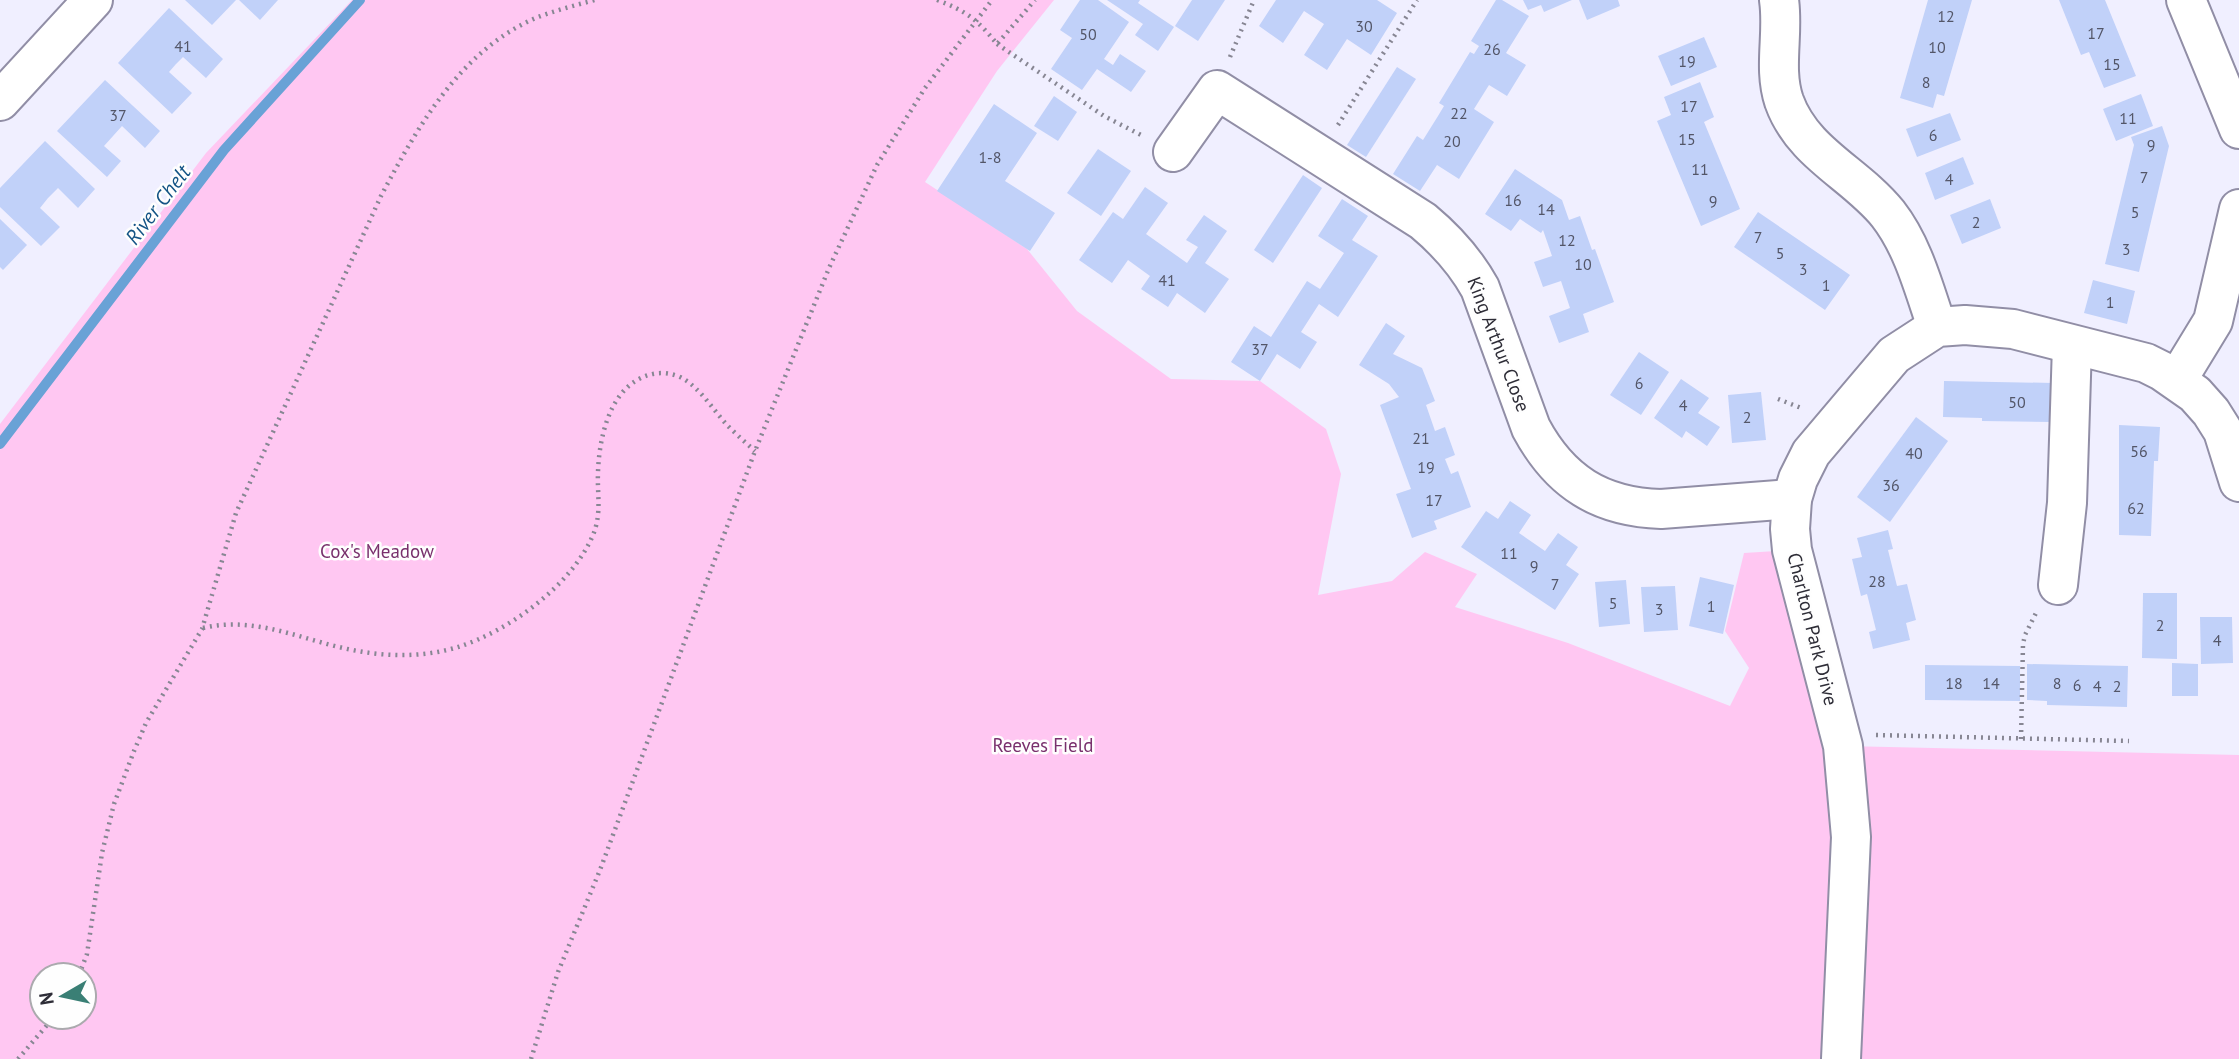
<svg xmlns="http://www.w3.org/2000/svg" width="2239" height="1059" font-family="'PT Sans',sans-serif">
  <rect width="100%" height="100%" fill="#f0efff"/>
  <path fill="#ffc7f2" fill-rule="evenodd" d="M352 0H1054L997 71 925 182 1027 249 1077 311 1171 379 1260 381 1326 429 1341 474 1318 595 1392 581 1425 552 1477 574 1455 607 1568 643 1730 706 1749 668 1725 631 1744 553 1792 550 1844 746 2239 755V1059H0V424L206 153ZM42 975H84V1017H42Z"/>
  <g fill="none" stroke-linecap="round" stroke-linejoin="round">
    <polyline stroke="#69a2d6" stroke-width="10" points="0,444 224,150 360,0"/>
  </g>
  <g fill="#c1d1f9">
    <polygon points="185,0 236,0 212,25"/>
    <polygon points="239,0 278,0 260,20"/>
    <polygon points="1080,0 1098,0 1129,22 1104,59 1113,65 1120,54 1146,71 1131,92 1097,69 1082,90 1051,69 1072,38 1060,30"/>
    <polygon points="1107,0 1140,0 1138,3 1174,27 1158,51 1135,35 1143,24"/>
    <polygon points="1192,0 1225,0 1198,41 1175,26"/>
    <polygon points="1276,0 1377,0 1397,13 1371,55 1347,39 1327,70 1304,55 1324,24 1304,11 1283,43 1259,26"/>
    <polygon points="1496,0 1502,0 1529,16 1506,53 1526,65 1507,96 1489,85 1474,109 1494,122 1459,179 1437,165 1420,191 1393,174 1417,136 1423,140 1438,116 1444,106 1439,103 1470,52 1474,54 1479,46 1471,41"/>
    <polygon points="1523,0 1572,0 1544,12 1541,5 1528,10"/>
    <polygon points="1579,0 1618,0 1620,6 1587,20"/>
    <polygon points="1928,0 1972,0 1944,96 1937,94 1933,108 1900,98"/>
    <polygon points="2059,0 2105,0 2136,76 2104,88 2089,52 2081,55"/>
    <polygon points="169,8 223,59 206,78 183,57 176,64 169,72 192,93 172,114 118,63"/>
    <polygon points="1704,37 1717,67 1671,86 1658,56"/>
    <polygon points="1397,67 1416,79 1366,157 1347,145"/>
    <polygon points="105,80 160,131 145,148 122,126 104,146 121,161 107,177 57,131"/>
    <polygon points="1700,82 1714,117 1704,122 1740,209 1701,226 1657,121 1671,115 1664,97"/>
    <polygon points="2141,94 2153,126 2116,141 2103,109"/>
    <polygon points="1054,96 1077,112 1058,141 1034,126"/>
    <polygon points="994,104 1037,133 1005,181 1055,213 1030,251 937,191"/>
    <polygon points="1950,113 1961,140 1917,157 1906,129"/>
    <polygon points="2162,126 2169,146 2139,272 2105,264 2134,145 2131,137"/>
    <polygon points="45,141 95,189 78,208 58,188 48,198 40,208 60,227 41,246 0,207 0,188"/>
    <polygon points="1098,149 1131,171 1101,216 1067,193"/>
    <polygon points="1963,157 1974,184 1935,200 1925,173"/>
    <polygon points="1515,169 1562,200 1569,220 1580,216 1592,250 1595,249 1614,302 1583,314 1589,332 1559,343 1549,316 1570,308 1561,281 1543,287 1534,262 1552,256 1543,230 1541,233 1520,219 1511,231 1485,214"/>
    <polygon points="1303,175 1322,188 1273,263 1254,250"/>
    <polygon points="1145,187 1168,203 1146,234 1187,263 1198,247 1186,240 1204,215 1227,231 1205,263 1229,279 1205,313 1177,293 1168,307 1141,289 1150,276 1128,260 1112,283 1079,260 1113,212 1123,219"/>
    <polygon points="1342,199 1368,216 1352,240 1378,256 1338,317 1319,304 1301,332 1317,342 1300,369 1277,354 1260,381 1231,362 1254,326 1271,337 1307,281 1320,289 1344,253 1318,236"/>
    <polygon points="1990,199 2001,228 1962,244 1950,215"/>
    <polygon points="1758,212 1850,275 1825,310 1734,247"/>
    <polygon points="0,219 27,245 3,270 0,267"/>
    <polygon points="2093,280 2135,291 2127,324 2084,313"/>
    <polygon points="1386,323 1405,336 1393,354 1422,368 1435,401 1426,405 1435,431 1445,427 1455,455 1445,459 1451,474 1458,471 1471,507 1434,521 1437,529 1412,538 1396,494 1411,489 1380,405 1399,397 1389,384 1359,365"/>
    <polygon points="1639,352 1669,372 1641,415 1610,395"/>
    <polygon points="1681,379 1709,398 1698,413 1720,427 1707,446 1686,431 1682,438 1654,418"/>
    <polygon points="1944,381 2053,383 2052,422 1982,421 1982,418 1943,417"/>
    <polygon points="1761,392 1766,440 1732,443 1728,395"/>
    <polygon points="1916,417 1948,441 1890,522 1857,497"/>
    <polygon points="2119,425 2160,427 2158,461 2154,461 2151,536 2119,535"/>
    <polygon points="1510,501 1531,515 1519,533 1545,551 1558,533 1578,547 1566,565 1579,574 1555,610 1461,547 1486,511 1498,519"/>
    <polygon points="1888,530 1893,549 1888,550 1897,586 1907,584 1916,620 1906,623 1910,640 1873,649 1869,632 1876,630 1867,594 1861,596 1852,559 1862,557 1857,538"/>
    <polygon points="1700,577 1734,585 1723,634 1689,626"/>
    <polygon points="1626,580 1630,624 1599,627 1595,582"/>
    <polygon points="1675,586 1678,630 1644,632 1641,587"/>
    <polygon points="2143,593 2177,593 2177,659 2142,658"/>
    <polygon points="2200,617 2232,617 2233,663 2201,664"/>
    <polygon points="2172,663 2198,664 2198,696 2172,696"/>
    <polygon points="2027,664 2128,666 2127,707 2047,705 2047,701 2027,700"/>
    <polygon points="1925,665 2020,666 2020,701 1925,700"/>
  </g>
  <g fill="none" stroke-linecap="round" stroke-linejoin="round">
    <defs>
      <g id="minor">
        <path d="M1779 0C1784 34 1773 68 1784 101 1803 154 1855 173 1888 214 1913 246 1924 289 1937 327"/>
        <polyline points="2186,0 2239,129"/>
        <polyline points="0,101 93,0"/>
        <path d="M1173 152 1217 90 1423 221C1447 241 1465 261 1480 288L1531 428C1560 482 1600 507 1661 509L1792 499"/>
        <polyline points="2177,380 2213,321 2239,209"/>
        <polyline points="2058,585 2067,503 2072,345"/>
        <polyline points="1841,1059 1851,837 1843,746 1792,550 1790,529 1792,499 1798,479 1811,453 1894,355 1937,327 1965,325 2013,329 2146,363 2162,371 2195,394 2211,412 2223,431 2239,482"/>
      </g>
    </defs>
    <use href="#minor" stroke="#918ea6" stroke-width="42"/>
    <g stroke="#878693" stroke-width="4.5" stroke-dasharray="2 5" stroke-linecap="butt">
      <path d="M937 0C966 11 977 19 997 44L1035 0"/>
      <polyline points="997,44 1104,116 1141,135"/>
      <polyline points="1230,57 1254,0"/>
      <polyline points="1338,125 1417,0"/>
      <polyline points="1778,399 1804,409"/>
      <path d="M203 628C258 615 305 642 358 651 390 657 426 657 458 647 509 631 572 585 593 535 602 513 597 495 598 472 599 441 608 395 639 379 652 372 666 371 680 377 700 387 713 410 728 426 737 435 746 443 755 451"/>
      <polyline points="1876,735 2129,741"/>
      <polyline points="2021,739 2023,644 2025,635 2036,613"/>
      <path d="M79 975 87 954 102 853 114 804 134 751 146 723 202 629 236 513 381 196C418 126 461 49 538 17 557 10 576 5 595 0"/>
      <polyline points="18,1059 54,1017"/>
      <polyline points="531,1059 558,972 600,870 755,451 829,268 877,165 925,88 992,0"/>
    </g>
    <use href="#minor" stroke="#fff" stroke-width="38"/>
  </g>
  <g text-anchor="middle" stroke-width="5" stroke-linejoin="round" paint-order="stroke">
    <g font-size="16" fill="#535668">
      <text x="1946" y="22">12</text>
      <text x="1364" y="32">30</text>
      <text x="2096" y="39">17</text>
      <text x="1088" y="40">50</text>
      <text x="183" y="52">41</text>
      <text x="1937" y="53">10</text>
      <text x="1492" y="55">26</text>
      <text x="1687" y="67">19</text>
      <text x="2112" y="70">15</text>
      <text x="1926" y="88">8</text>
      <text x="1689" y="112">17</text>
      <text x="1459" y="119">22</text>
      <text x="118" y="121">37</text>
      <text x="2128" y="124">11</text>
      <text x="1933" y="141">6</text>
      <text x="1687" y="145">15</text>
      <text x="1452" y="147">20</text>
      <text x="2151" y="151">9</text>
      <text x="990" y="163">1-8</text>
      <text x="1700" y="175">11</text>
      <text x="2144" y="183">7</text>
      <text x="1949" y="185">4</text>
      <text x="1513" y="206">16</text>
      <text x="1713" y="207">9</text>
      <text x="1546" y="215">14</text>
      <text x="2135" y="218">5</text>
      <text x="1976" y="228">2</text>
      <text x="1758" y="243">7</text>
      <text x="1567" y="246">12</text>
      <text x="2126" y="255">3</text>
      <text x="1780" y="259">5</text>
      <text x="1583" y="270">10</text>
      <text x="1803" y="275">3</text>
      <text x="1167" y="286">41</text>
      <text x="1826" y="291">1</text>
      <text x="2110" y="308">1</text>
      <text x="1260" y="355">37</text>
      <text x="1639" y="389">6</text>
      <text x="2017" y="408">50</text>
      <text x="1683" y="411">4</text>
      <text x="1747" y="423">2</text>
      <text x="1421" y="444">21</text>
      <text x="2139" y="457">56</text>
      <text x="1914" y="459">40</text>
      <text x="1426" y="473">19</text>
      <text x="1891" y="491">36</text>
      <text x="1434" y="506">17</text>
      <text x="2136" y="514">62</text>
      <text x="1509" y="559">11</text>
      <text x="1534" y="572">9</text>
      <text x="1877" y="587">28</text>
      <text x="1555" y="590">7</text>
      <text x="1613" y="609">5</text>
      <text x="1711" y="612">1</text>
      <text x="1659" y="615">3</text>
      <text x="2160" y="631">2</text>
      <text x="2217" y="646">4</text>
      <text x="1954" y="689">18</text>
      <text x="1991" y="689">14</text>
      <text x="2057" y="689">8</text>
      <text x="2077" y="691">6</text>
      <text x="2097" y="692">4</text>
      <text x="2117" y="692">2</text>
    </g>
    <g font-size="19" fill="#2e2d37" stroke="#fefefe">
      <text transform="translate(1499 344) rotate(69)" y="7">King Arthur Close</text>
      <text transform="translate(1813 629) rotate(76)" y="7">Charlton Park Drive</text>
    </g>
    <g font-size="19" fill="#79306d" stroke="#fefefe">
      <text x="377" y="558">Cox's Meadow</text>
      <text x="1043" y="752">Reeves Field</text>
    </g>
    <g font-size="21" font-style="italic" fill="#145485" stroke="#fefefe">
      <text transform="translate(158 205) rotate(-53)" y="7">River Chelt</text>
    </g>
  </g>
  <g transform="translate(63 996) rotate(261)"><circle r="33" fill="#fefefe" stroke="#abaaae" stroke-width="2"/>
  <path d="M0-5L12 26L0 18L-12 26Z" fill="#3a7f75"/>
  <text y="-10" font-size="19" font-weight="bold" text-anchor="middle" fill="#2e2d37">N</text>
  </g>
</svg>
